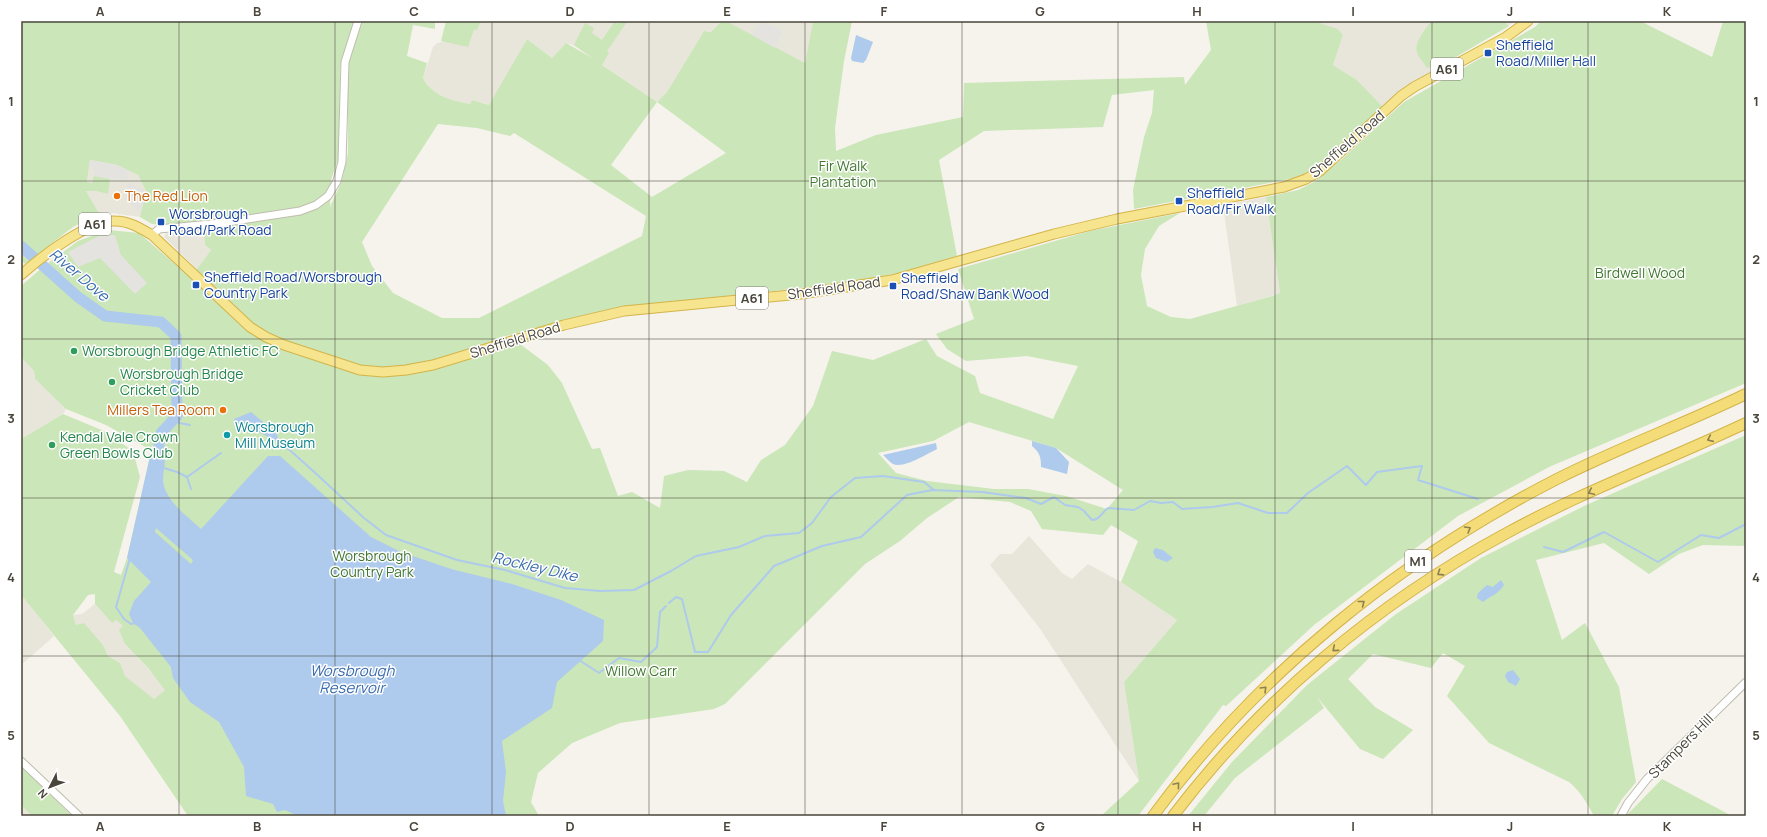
<svg xmlns="http://www.w3.org/2000/svg" width="1767" height="837" font-family="Manrope,sans-serif">
  <rect width="100%" height="100%" fill="#f5f3ec"/>
  <g fill="#e8e6db">
    <polygon points="481,21 722,21 714,31 711,32 704,31 667,92 657,102 573,45 566,43 552,58 527,39 490,105 472,100 470,104 443,98 432,91 423,78 433,47 437,43 446,41 468,46 474,30 477,29"/>
    <polygon points="726,21 813,21 805,63 775,48"/>
    <polygon points="1314,21 1516,21 1408,85 1383,107 1357,80 1333,65 1343,35 1338,29"/>
    <polygon points="90,160 117,165 138,175 146,191 140,217 104,212 99,213 86,191"/>
    <polygon points="1266,197 1280,293 1237,306 1223,205"/>
    <polygon points="204,228 205,245 211,250 197,269 164,237 166,233"/>
    <polygon points="21,357 34,371 35,379 66,409 63,414 21,439"/>
    <polygon points="1029,536 1062,573 1072,579 1088,564 1121,582 1177,620 1124,682 1139,781 1041,630 990,565 1000,554 1012,554"/>
    <polygon points="21,595 54,636 21,665"/>
    <polygon points="95,604 112,623 116,620 124,626 125,644 167,689 154,699 124,676 120,663 108,656 103,645 76,625 73,615 82,614"/>
    <polygon points="21,805 32,816 21,816"/>
  </g>
  <g fill="#cbe6b8" fill-rule="evenodd">
    <path d="M21 21H354L340 68 339 156 331 180 330 207 342 181 348 153V63L362 21H435V29L413 25 407 56 427 63 423 78C433 97 451 100 470 104L472 100 489 105 527 39 552 58 566 43 594 59 574 45 585 23 594 28 592 33 602 40 615 21 618 24 620 21 627 22 607 51 609 53 602 65 657 102 667 92 704 31 711 32 722 21H726L805 63 813 21H852L844 61 835 128 836 151 876 135 963 117 964 83 1184 77 1185 85 1211 50 1206 21H1314L1338 29 1343 35 1333 65 1357 80 1383 107 1318 166 1300 177 1134 209 1133 190 1144 137 1152 113 1154 90 1112 95 1103 127 984 131 939 160 957 256 898 273 867 279 820 286 615 308 502 337 520 344 548 365 562 383 592 449 600 448 618 496 632 492 660 508 664 476 688 470 724 471 747 482 761 460 785 445 813 406 832 351 873 360 926 339 937 356 975 376 980 393 1053 419 1078 366 1027 356 966 361 947 349 936 334 974 319 958 269 1090 231 1180 213 1159 226 1145 249 1141 275 1147 306 1171 317 1190 319 1272 296 1280 293 1266 197 1298 190 1314 182 1342 159 1404 102 1535 27 1541 21H1640L1712 57 1723 21H1746V383L1549 467 1458 516 1314 625 1226 706 1223 705 1138 816H1101L1139 781 1124 682 1177 620 1121 582 1138 541 1111 525 1103 535 1042 529 1031 511 1010 502 959 497 927 518 900 541 865 564 725 704 714 709 620 723 572 743 538 773 531 802 539 816H188L120 716 21 595V439L63 414 104 431 133 451 140 477 114 572 121 575 127 558 151 452 155 444 149 449 106 425 66 409 35 379 34 371 21 357V286L44 266 78 241 108 230 139 233 184 272 197 269 211 250 205 245 203 221 165 225 152 224 140 217 146 191 138 175 117 165 90 160 87 182 92 183 94 176 110 179 108 194 97 191H86L99 213 73 227 25 264 21 260ZM657 102 726 153 652 197 611 165ZM438 124 477 128 510 136 514 133 646 216 642 236 479 318H442L393 293 372 266 362 242ZM969 422 1056 448 1123 490 1107 509 1066 496 1028 489H994L927 481 896 473 878 453 933 441ZM95 594V604L112 623 116 620 123 626 119 630 125 644 148 668 165 690 154 699 125 676 120 663 108 656 103 645 84 623 76 625 73 615 88 595Z"/>
    <polygon points="446,21 481,21 477,30 474,30 468,47 441,41"/>
    <path d="M1431 21H1503L1509 26 1449 61 1427 68C1424 63 1418 57 1417 52 1414 41 1426 29 1431 21Z"/>
    <path d="M1746 435V546L1703 545 1679 554 1649 574 1604 543 1536 560 1562 640 1585 623 1619 687 1636 782 1622 799 1612 816H1594C1587 803 1581 792 1569 782L1489 743 1447 696 1465 666 1443 653 1431 668 1373 654 1348 679 1375 707 1413 730 1383 759 1360 749 1317 697 1324 708 1235 778 1204 816H1188L1232 762 1307 685 1396 614 1481 558 1584 506Z"/>
    <polygon points="21,766 68,812 72,816 32,816 21,805"/>
    <polygon points="1662,779 1732,816 1626,816"/>
  </g>
  <g fill="#e4e3e0">
    <polygon points="762,21 783,31 775,48 752,35"/>
    <polygon points="90,160 117,165 129,171 127,181 94,176 95,171 89,166"/>
    <polygon points="128,183 146,191 141,211 137,210 131,203 126,201"/>
    <polygon points="115,235 121,255 147,283 135,294 100,258 78,267 68,252 99,236"/>
  </g>
  <g fill="#aecaec" fill-rule="evenodd">
    <polygon points="856,35 873,42 866,60 863,63 852,61 851,58"/>
    <polygon points="251,412 275,432 278,437 275,441 250,427 234,422 234,419"/>
    <path d="M1032 441 1056 448 1069 462 1067 474 1041 467C1041 457 1040 453 1032 446Z"/>
    <path d="M936 443 937 449C927 454 903 469 893 464 889 462 886 457 883 455Z"/>
    <path d="M151 452 165 458C165 465 163 473 163 480 164 500 187 516 201 529L268 456H280L371 537 401 552 451 569 512 584 561 600 604 620 603 641 557 682 552 708 502 741 506 772 503 801 506 816H298L285 810 277 812 273 804 246 796 244 767 219 722 190 702 173 678 171 667 140 628 133 623 129 614 134 601 151 582 127 558ZM156 528 193 560 191 564 155 532Z"/>
    <polygon points="1155,548 1163,550 1173,558 1167,562 1156,558 1153,552"/>
    <path d="M1501 580 1504 585C1497 596 1491 595 1483 602L1477 598 1478 593 1487 585 1493 587Z"/>
    <polygon points="1513,670 1520,679 1516,686 1508,682 1505,676 1507,672"/>
  </g>
  <g fill="none" stroke-linecap="round" stroke-linejoin="round">
    <g stroke="#aecaec" stroke-width="2">
      <polyline points="177,416 179,423 190,425"/>
      <polyline points="276,438 311,469 364,518 386,535 457,560 505,570 565,588 600,591 634,590 671,571 696,556 739,547 765,536 799,533 812,523 831,497 855,478 883,476 924,482 934,490"/>
      <polyline points="164,468 177,472 187,477 221,453"/>
      <polyline points="187,477 191,489"/>
      <polyline points="1544,547 1563,552 1604,532 1658,562 1701,535 1719,538 1746,524"/>
      <polyline points="130,558 116,607 124,619 131,624 135,623"/>
      <path d="M669 603 676 597 682 599 695 652H708L731 615 774 566 822 546 861 537 907 495 932 490 982 492 1026 498 1041 504 1054 497 1065 505 1078 507 1084 511 1092 520C1100 520 1102 512 1108 508L1134 510 1150 501 1161 503 1173 502 1182 509 1212 507 1238 503 1268 513H1287L1308 493 1347 466 1366 485 1377 472 1422 466 1418 480 1478 499"/>
      <polyline points="579,660 599,673 619,658 641,662 657,647 660,612 666,606"/>
    </g>
    <polyline stroke="#aecaec" stroke-width="11" points="21,246 78,297 105,316 161,322 176,336 177,416 161,433 155,468"/>
    <defs>
      <g id="tertiary">
        <polyline points="152,235 159,229 221,223 300,211 316,205 328,196 337,181 342,162 345,62 358,21"/>
        <polyline points="21,761 79,816"/>
        <polyline points="1621,816 1628,803 1647,779 1746,682"/>
      </g>
      <path id="trunk" d="M21 275C41 257 88 220 115 221 129 221 140 228 152 235L250 327 266 337 284 345 360 370 383 372 406 370 433 365 564 325 624 311 801 294 892 280 1054 234 1117 219 1284 187 1306 179 1320 171 1401 96 1414 87 1506 37 1528 21"/>
      <g id="motorway">
        <path d="M1153 816C1258 673 1399 560 1557 479 1618 448 1684 424 1746 394"/>
        <path d="M1173 816C1261 700 1377 603 1505 534 1583 491 1666 461 1746 423"/>
      </g>
    </defs>
    <use href="#tertiary" stroke="#c0bdaf" stroke-width="9"/>
    <use href="#trunk" stroke="#d3b448" stroke-width="11"/>
    <use href="#motorway" stroke="#d3b448" stroke-width="12"/>
    <use href="#tertiary" stroke="#fff" stroke-width="7"/>
    <use href="#trunk" stroke="#f6e48e" stroke-width="9"/>
    <use href="#motorway" stroke="#f4dc78" stroke-width="10"/>
  </g>
  <defs><path id="oneway-chevron" d="M-2-3.5L2.5 0L-2 3.5" fill="none" stroke-width="1.6" stroke-linecap="round" stroke-linejoin="round"/></defs>
  <g stroke="#8d8153">
    <use href="#oneway-chevron" transform="translate(1710 439) rotate(156)"/>
    <use href="#oneway-chevron" transform="translate(1591 492) rotate(155)"/>
    <use href="#oneway-chevron" transform="translate(1468 529) rotate(-31)"/>
    <use href="#oneway-chevron" transform="translate(1440 573) rotate(147)"/>
    <use href="#oneway-chevron" transform="translate(1362 603) rotate(-38)"/>
    <use href="#oneway-chevron" transform="translate(1335 649) rotate(140)"/>
    <use href="#oneway-chevron" transform="translate(1264 689) rotate(-45)"/>
    <use href="#oneway-chevron" transform="translate(1177 785) rotate(-50)"/>
  </g>
  <path fill="none" stroke="#49453a" stroke-width="1" stroke-opacity="0.55" d="M179 21V816M335 21V816M492 21V816M649 21V816M805 21V816M962 21V816M1118 21V816M1275 21V816M1432 21V816M1588 21V816M21 181H1746M21 339H1746M21 498H1746M21 656H1746"/>
  <g fill="#1a4fb4" stroke="#fff" stroke-width="1.5">
    <rect x="1484" y="49" width="8" height="8" rx="2"/>
    <rect x="1175" y="197" width="8" height="8" rx="2"/>
    <rect x="157" y="218" width="8" height="8" rx="2"/>
    <rect x="192" y="281" width="8" height="8" rx="2"/>
    <rect x="889" y="282" width="8" height="8" rx="2"/>
  </g>
  <g fill="#e8710a" stroke="#fff" stroke-width="1.5">
    <circle cx="117" cy="196" r="4"/>
    <circle cx="223" cy="410" r="4"/>
  </g>
  <g fill="#2e9e5b" stroke="#fff" stroke-width="1.5">
    <circle cx="74" cy="351" r="4"/>
    <circle cx="112" cy="382" r="4"/>
    <circle cx="52" cy="445" r="4"/>
  </g>
  <circle fill="#0f9aa8" stroke="#fff" stroke-width="1.5" cx="227" cy="435" r="4"/>
  <g text-anchor="middle" stroke-width="3" stroke-linejoin="round" paint-order="stroke">
    <g fill="#fff" stroke="#807d75" stroke-width="1">
      <rect x="1431" y="58" width="32" height="22" rx="3"/>
      <rect x="79" y="213" width="32" height="22" rx="3"/>
      <rect x="736" y="287" width="32" height="22" rx="3"/>
      <rect x="1405" y="550" width="26" height="22" rx="3"/>
    </g>
    <g font-size="13" font-weight="bold" fill="#49453a">
      <text x="1447" y="74">A61</text>
      <text x="95" y="229">A61</text>
      <text x="752" y="303">A61</text>
      <text x="1418" y="566">M1</text>
    </g>
    <g font-size="14" fill="#164399" stroke="#fff" text-anchor="start">
      <text x="1496" y="50">Sheffield<tspan x="1496" dy="16">Road/Miller Hall</tspan></text>
      <text x="1187" y="198">Sheffield<tspan x="1187" dy="16">Road/Fir Walk</tspan></text>
      <text x="169" y="219">Worsbrough<tspan x="169" dy="16">Road/Park Road</tspan></text>
      <text x="204" y="282">Sheffield Road/Worsbrough<tspan x="204" dy="16">Country Park</tspan></text>
      <text x="901" y="283">Sheffield<tspan x="901" dy="16">Road/Shaw Bank Wood</tspan></text>
    </g>
    <g font-size="14" fill="#49453a" stroke="#fff">
      <text transform="translate(1347 144) rotate(-41)" y="5">Sheffield Road</text>
      <text transform="translate(834 288) rotate(-8)" y="5">Sheffield Road</text>
      <text transform="translate(515 340) rotate(-17)" y="5">Sheffield Road</text>
      <text transform="translate(1681 746) rotate(-45)" y="5">Stampers Hill</text>
    </g>
    <g font-size="14" fill="#417830" stroke="#fff">
      <text x="843" y="171">Fir Walk<tspan x="843" dy="16">Plantation</tspan></text>
      <text x="1640" y="278">Birdwell Wood</text>
      <text x="372" y="561">Worsbrough<tspan x="372" dy="16">Country Park</tspan></text>
      <text x="641" y="676">Willow Carr</text>
    </g>
    <g font-size="14" fill="#c56008" stroke="#fff" text-anchor="start">
      <text x="125" y="201">The Red Lion</text>
      <text x="215" y="415" text-anchor="end">Millers Tea Room</text>
    </g>
    <g font-size="14" fill="#27864d" stroke="#fff" text-anchor="start">
      <text x="82" y="356">Worsbrough Bridge Athletic FC</text>
      <text x="120" y="379">Worsbrough Bridge<tspan x="120" dy="16">Cricket Club</tspan></text>
      <text x="60" y="442">Kendal Vale Crown<tspan x="60" dy="16">Green Bowls Club</tspan></text>
    </g>
    <g font-size="14" fill="#0d838f" stroke="#fff" text-anchor="start">
      <text x="235" y="432">Worsbrough<tspan x="235" dy="16">Mill Museum</tspan></text>
    </g>
    <g font-size="15" font-style="italic" fill="#3a6cae" stroke="#fff">
      <text transform="translate(79 275) rotate(40)" y="5">River Dove</text>
      <text transform="translate(535 567) rotate(13)" y="5">Rockley Dike</text>
      <text x="352" y="676">Worsbrough<tspan x="352" dy="17">Reservoir</tspan></text>
    </g>
  </g>
  <rect width="1767" height="837" fill="none" stroke="#ffffff" stroke-width="44"/>
  <g transform="translate(50 787) rotate(228)" stroke="#ffffff" stroke-width="3" paint-order="stroke">
  <path d="M0-3L7 15L0 10L-7 15Z" fill="#49453a"/>
  <text y="-6" font-size="11" font-weight="bold" text-anchor="middle" fill="#49453a">N</text>
  </g>
  <rect x="22" y="22" width="1723" height="793" fill="none" stroke="#49453a" stroke-width="1.5"/>
  <g font-size="13" text-anchor="middle" font-weight="bold" fill="#49453a">
    <text x="100" y="16">A</text>
    <text x="257" y="16">B</text>
    <text x="414" y="16">C</text>
    <text x="570" y="16">D</text>
    <text x="727" y="16">E</text>
    <text x="884" y="16">F</text>
    <text x="1040" y="16">G</text>
    <text x="1197" y="16">H</text>
    <text x="1353" y="16">I</text>
    <text x="1510" y="16">J</text>
    <text x="1667" y="16">K</text>
    <text x="11" y="106">1</text>
    <text x="1756" y="106">1</text>
    <text x="11" y="264">2</text>
    <text x="1756" y="264">2</text>
    <text x="11" y="423">3</text>
    <text x="1756" y="423">3</text>
    <text x="11" y="582">4</text>
    <text x="1756" y="582">4</text>
    <text x="11" y="740">5</text>
    <text x="1756" y="740">5</text>
    <text x="100" y="831">A</text>
    <text x="257" y="831">B</text>
    <text x="414" y="831">C</text>
    <text x="570" y="831">D</text>
    <text x="727" y="831">E</text>
    <text x="884" y="831">F</text>
    <text x="1040" y="831">G</text>
    <text x="1197" y="831">H</text>
    <text x="1353" y="831">I</text>
    <text x="1510" y="831">J</text>
    <text x="1667" y="831">K</text>
  </g>
</svg>
